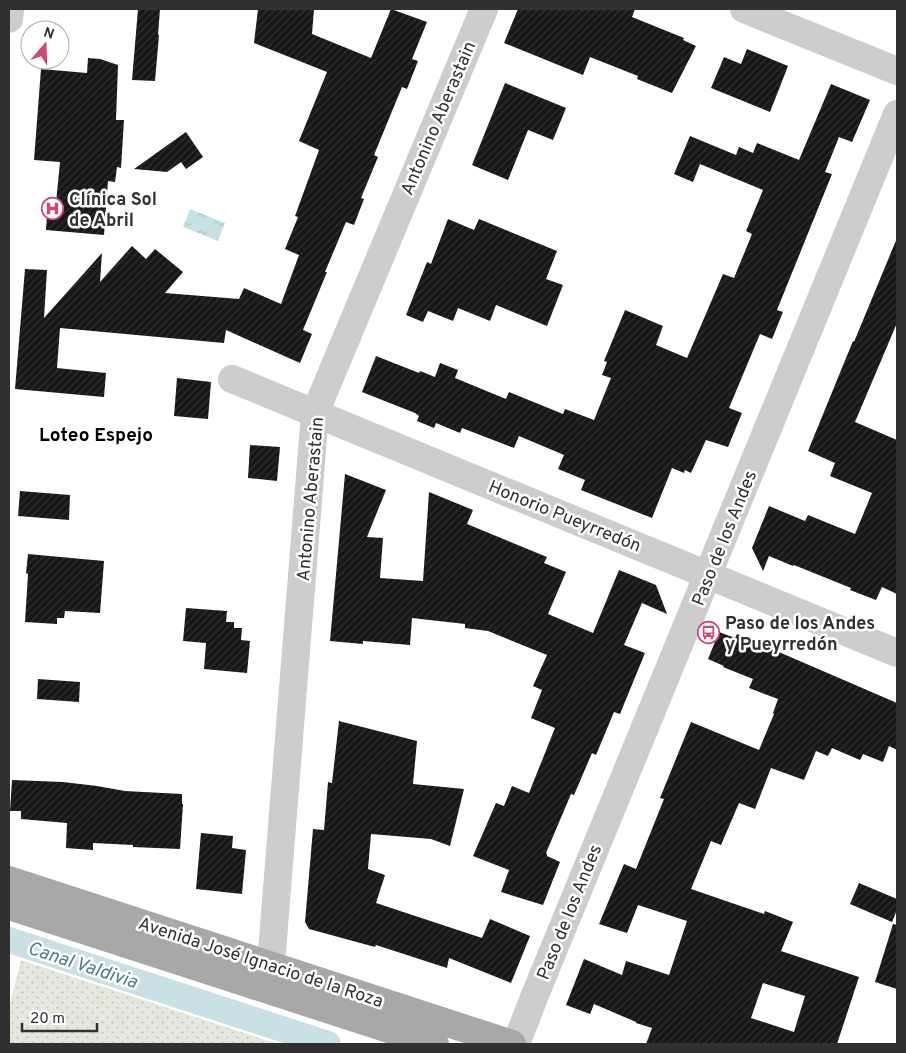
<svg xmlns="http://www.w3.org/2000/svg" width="906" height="1053" font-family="Overpass,sans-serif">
  <defs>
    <pattern id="park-dots" width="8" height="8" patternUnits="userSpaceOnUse" patternTransform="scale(1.25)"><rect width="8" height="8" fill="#e5e8dd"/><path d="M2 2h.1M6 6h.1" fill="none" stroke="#c5c7be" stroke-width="1.8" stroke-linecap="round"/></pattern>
    <pattern id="water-ripples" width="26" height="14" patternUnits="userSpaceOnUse" patternTransform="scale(1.25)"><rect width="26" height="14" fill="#c9e0e5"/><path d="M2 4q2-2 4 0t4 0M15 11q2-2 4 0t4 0" fill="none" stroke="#adc0c5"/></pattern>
    <pattern id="building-hatch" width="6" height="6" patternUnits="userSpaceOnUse" patternTransform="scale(1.25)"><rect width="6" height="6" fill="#171717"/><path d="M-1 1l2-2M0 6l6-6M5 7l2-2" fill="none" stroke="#303030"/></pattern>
  </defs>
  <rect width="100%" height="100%" fill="#fff"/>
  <polygon fill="url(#park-dots)" points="21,960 278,1044 9,1044 9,1008"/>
  <polygon fill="url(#water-ripples)" points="190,209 225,223 218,241 183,227"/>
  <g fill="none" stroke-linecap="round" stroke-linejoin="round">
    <polyline stroke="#c9e0e5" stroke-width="26" points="9,940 328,1044"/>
  </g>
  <g fill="url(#building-hatch)" fill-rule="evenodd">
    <polygon points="138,9 160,9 158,35 159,35 155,81 132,80"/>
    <polygon points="258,9 314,9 312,34 371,58 391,9 427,22 412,59 418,61 407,89 402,87 374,155 378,157 361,198 364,199 354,225 346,222 325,272 327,272 303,330 312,334 300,363 226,330 224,343 60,328 57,368 106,373 104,397 15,389 25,269 47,270 44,318 102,253 100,282 132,246 146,259 155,249 183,272 165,293 239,299 244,288 281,304 299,255 285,249 298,217 295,216 319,150 299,141 327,72 254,43"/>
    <polygon points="518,9 635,9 632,17 684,38 683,40 696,46 672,93 637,79 638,76 590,57 583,75 504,43"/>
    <polygon points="747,49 788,66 770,112 711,88 724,57 741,64"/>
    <polygon points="88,58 100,59 118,65 116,120 124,120 121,168 117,167 115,182 108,181 104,235 46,230 48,201 56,203 60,162 34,160 41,69 87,73"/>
    <polygon points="505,83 566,108 553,140 528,130 508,180 472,165"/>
    <polygon points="831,84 870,100 852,142 839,137 825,172 832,174 777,310 783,312 772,339 760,334 729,408 742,413 728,447 706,440 691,473 685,470 684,473 672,468 652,518 581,490 585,480 558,469 564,455 519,436 514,448 462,428 460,433 436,423 434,428 417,421 419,416 415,413 362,392 376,356 419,373 420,371 435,377 440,363 458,370 455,378 506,399 509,392 563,414 565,409 594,420 611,378 602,375 607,362 604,361 625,310 663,326 656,345 687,358 723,274 734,278 752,234 746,231 763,190 700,164 693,182 674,174 690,136 736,155 739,147 753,153 757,143 799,160"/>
    <polygon points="186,132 203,157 186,169 181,162 167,172 134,169"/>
    <polygon points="448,219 474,230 479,219 557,251 546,279 563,285 547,326 496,305 490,321 458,308 453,321 428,311 423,322 406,315 427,262 431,264"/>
    <polygon points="897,238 897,323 855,422 897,440 897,594 882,587 876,600 850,590 851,588 794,565 793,566 769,556 763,571 752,548 769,506 805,521 808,515 855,534 872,493 830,476 835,463 808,451 853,341 854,342"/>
    <polygon points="177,378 211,382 208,419 174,416"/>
    <polygon points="250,445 280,447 277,481 248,478"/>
    <polygon points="345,474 386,490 367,537 383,538 380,578 423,581 429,492 473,510 467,524 547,557 544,563 566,572 548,614 593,633 619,570 656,585 667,614 642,603 624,645 645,653 620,714 614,712 596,755 592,753 574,795 571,794 546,853 547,854 547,856 560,862 543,905 501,892 509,870 473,856 496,803 504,806 512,786 529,793 555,728 531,718 542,690 533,686 547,655 488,631 465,628 465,624 412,618 410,645 363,641 363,644 330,641"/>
    <polygon points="20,491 70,495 69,520 18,516"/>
    <polygon points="28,554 104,561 100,613 65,611 64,618 57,618 57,624 25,622 28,574 26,573"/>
    <polygon points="186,608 227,611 226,622 234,622 234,628 242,628 241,640 250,641 247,673 204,669 206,643 183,641"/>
    <path d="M719 632 735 638 737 634 897 703V750L889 746 883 762 863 754 860 760 832 748 828 756 816 751 804 780 771 768 755 809 739 803 721 845 711 841 691 889 764 914 765 911 793 922 781 951 859 977 837 1044H646L652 1028 636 1023V1022L594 1004 590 1014 566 1005 584 959 622 975 626 961 669 975 687 921 638 905 627 933 599 924 624 864 636 869 664 799 660 798 691 722 759 750 774 714 773 713 778 699 749 688 753 679 723 667 724 666 708 659ZM763 983 805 996 794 1032 751 1018Z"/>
    <polygon points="38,679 80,682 79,702 37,699"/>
    <polygon points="339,721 417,741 413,784 464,789 450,846 431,839 371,834 368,869 385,875 376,903 482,938 490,919 530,936 511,983 449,958 447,968 376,945 375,947 309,929 305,922 313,829 324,830 328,782 332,783"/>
    <polygon points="12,780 63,782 97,786 125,791 182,794 182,804 183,804 180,849 133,847 133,845 93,843 93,850 66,848 67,823 21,819 21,811 10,811"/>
    <polygon points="201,833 233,836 232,848 246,850 242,894 196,889"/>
    <polygon points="859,883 897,899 897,910 892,922 850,904"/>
    <polygon points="893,924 897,925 897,989 875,982"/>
  </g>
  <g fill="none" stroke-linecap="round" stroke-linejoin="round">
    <g stroke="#cdcdcd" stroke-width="28">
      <polyline points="744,9 897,71"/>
      <polyline points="9,19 10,9"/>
      <polyline points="232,379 897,653"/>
      <polyline points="269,989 315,413 484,9"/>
      <polyline points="516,1044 535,995 897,114"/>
    </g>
    <g stroke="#a8a8a8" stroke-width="28">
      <polyline points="9,880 512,1044"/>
      <polyline points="9,906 435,1044"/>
    </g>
  </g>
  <defs>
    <symbol id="hospital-ring" viewBox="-11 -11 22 22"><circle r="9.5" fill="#fff" stroke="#d1486f" stroke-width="1.5"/><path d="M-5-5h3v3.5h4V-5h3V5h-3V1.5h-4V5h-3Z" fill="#d1486f"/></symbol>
    <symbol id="bus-ring" viewBox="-11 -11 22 22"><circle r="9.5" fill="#fff" stroke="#d1486f" stroke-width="1.5"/><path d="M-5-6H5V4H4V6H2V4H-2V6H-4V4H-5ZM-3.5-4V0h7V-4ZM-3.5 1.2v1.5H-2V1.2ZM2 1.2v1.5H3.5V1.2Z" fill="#d1486f"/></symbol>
  </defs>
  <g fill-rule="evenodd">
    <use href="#hospital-ring" x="40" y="196" width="25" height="25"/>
    <use href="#bus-ring" x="696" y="620" width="25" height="25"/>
  </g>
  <g text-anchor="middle" stroke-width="5" stroke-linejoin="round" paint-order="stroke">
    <g font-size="18" fill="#303030" stroke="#fff">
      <text transform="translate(438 118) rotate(-67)" y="6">Antonino Aberastain</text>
      <text transform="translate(310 499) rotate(-85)" y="6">Antonino Aberastain</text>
      <text transform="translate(565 516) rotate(22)" y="6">Honorio Pueyrredón</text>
      <text transform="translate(724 538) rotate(-68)" y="6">Paso de los Andes</text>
      <text transform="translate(569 912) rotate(-68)" y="6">Paso de los Andes</text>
      <text transform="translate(261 962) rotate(18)" y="6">Avenida José Ignacio de la Roza</text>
    </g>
    <g font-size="18" font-weight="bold" fill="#303030" stroke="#fff" text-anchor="start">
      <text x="69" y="205">Clínica Sol<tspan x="69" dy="21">de Abril</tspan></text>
      <text x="725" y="629">Paso de los Andes<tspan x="725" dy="21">y Pueyrredón</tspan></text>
    </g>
    <g font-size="19" font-weight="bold" fill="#000" stroke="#fff">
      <text x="96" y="441">Loteo Espejo</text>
    </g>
    <g font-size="19" font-style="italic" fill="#477d89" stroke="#fff">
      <text transform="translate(83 964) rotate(18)" y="7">Canal Valdivia</text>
    </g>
  </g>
  <rect width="906" height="1053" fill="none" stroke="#303030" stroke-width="20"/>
  <g transform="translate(45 45) rotate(19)"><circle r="24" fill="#ffffff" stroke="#acacac"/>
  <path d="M0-4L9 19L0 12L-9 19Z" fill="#d1486f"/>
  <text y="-8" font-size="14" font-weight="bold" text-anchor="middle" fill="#303030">N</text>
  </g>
  <path d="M22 1023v8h75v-8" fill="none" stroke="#303030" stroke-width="2.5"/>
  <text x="30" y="1023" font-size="15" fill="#303030" stroke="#ffffff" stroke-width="4" paint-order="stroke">20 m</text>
</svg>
